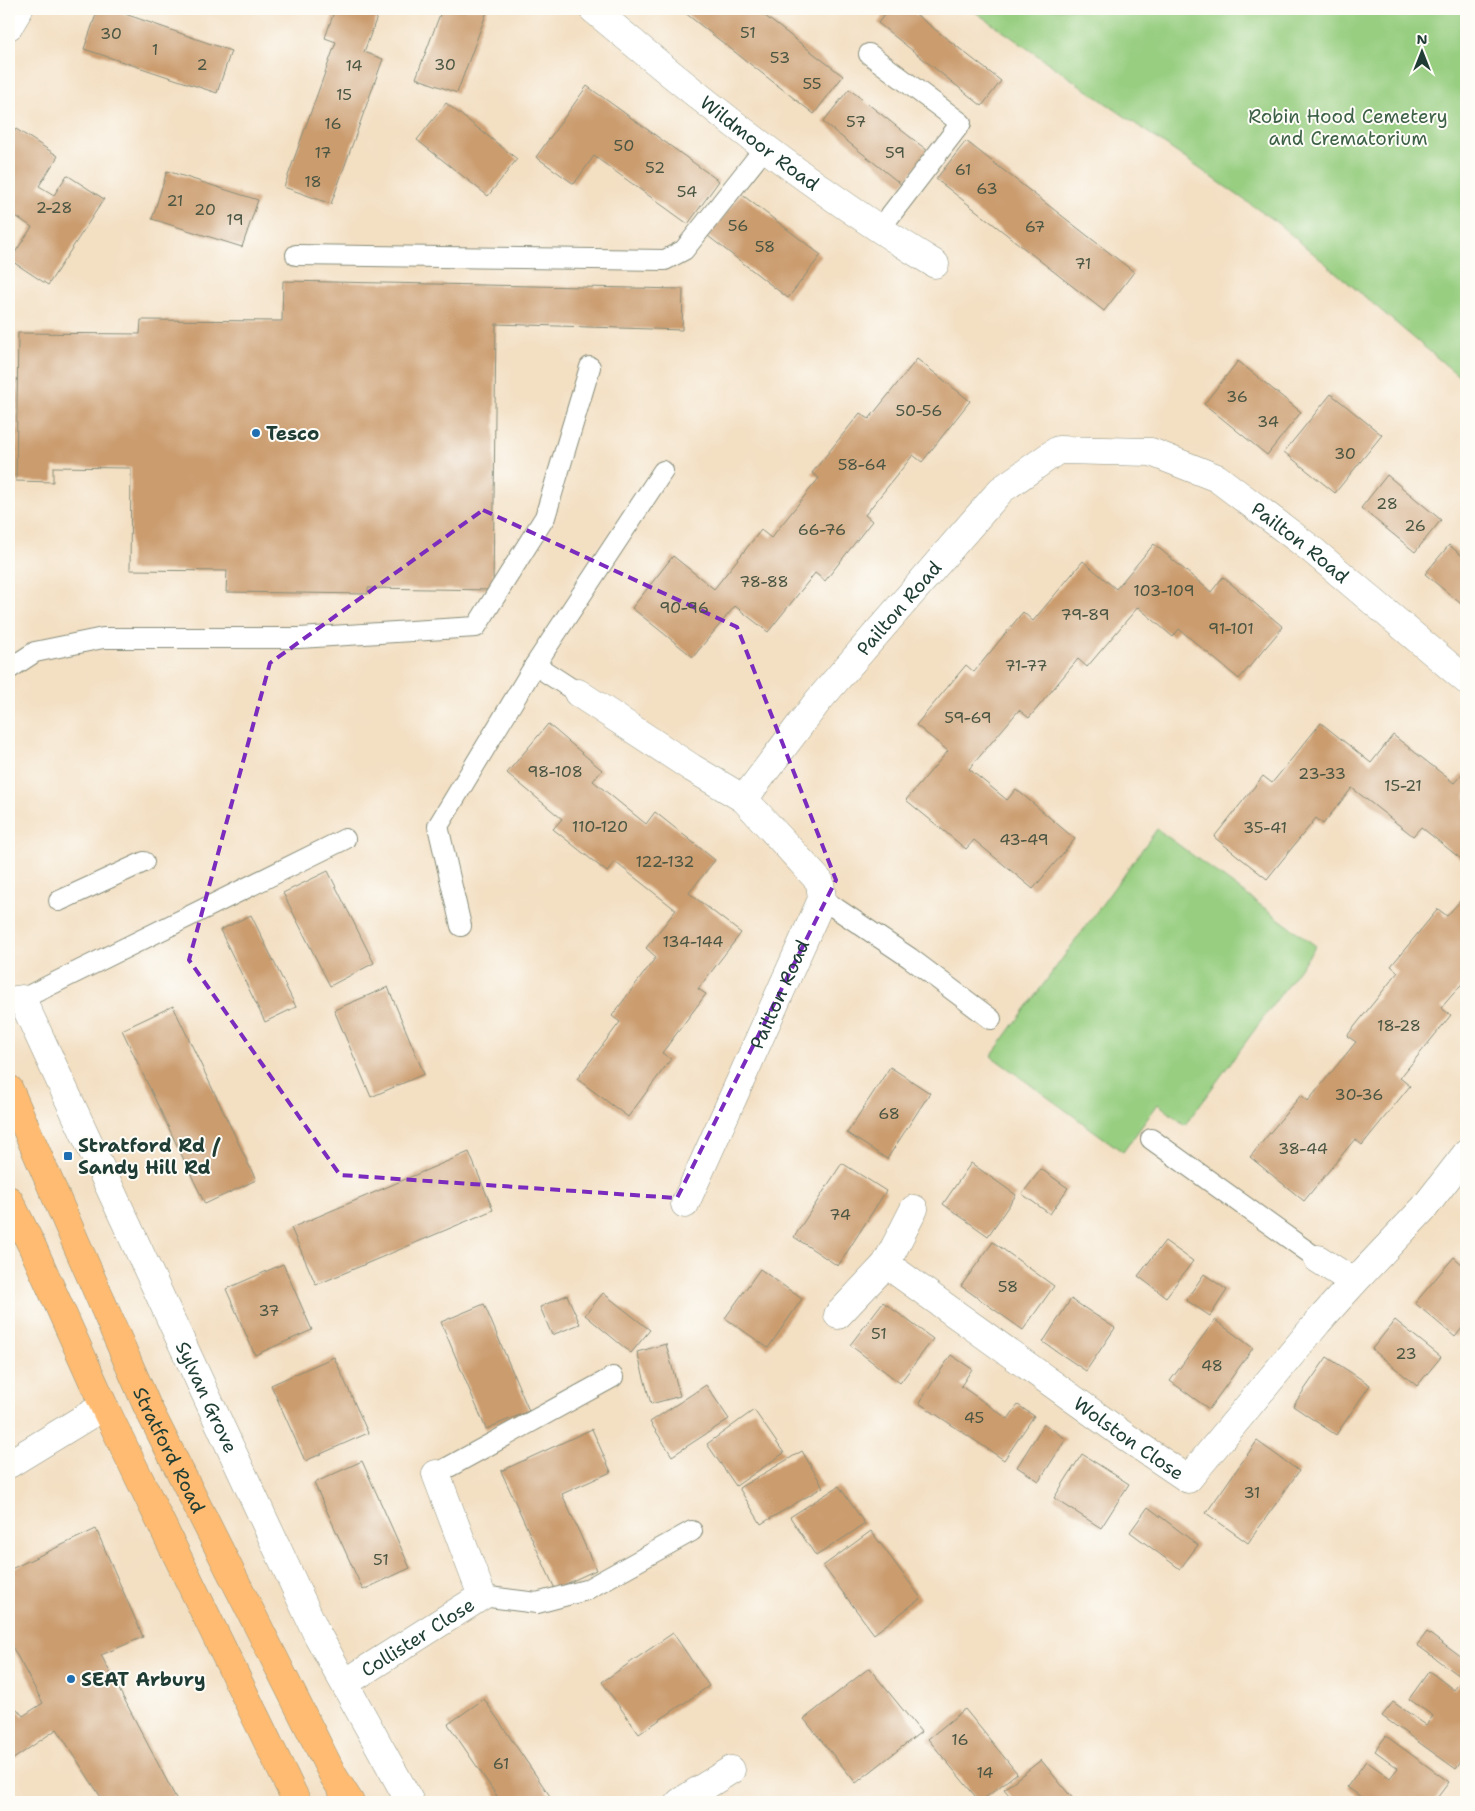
<svg xmlns="http://www.w3.org/2000/svg" width="1475" height="1811" font-family="'Shantell Sans',sans-serif">
  <rect width="100%" height="100%" fill="#fdfcf7"/>
  <filter id="ink" filterUnits="userSpaceOnUse"><feTurbulence type="fractalNoise" baseFrequency=".02" numOctaves="2"/><feDisplacementMap in="SourceGraphic" scale="10" xChannelSelector="R" yChannelSelector="G"/><feConvolveMatrix kernelMatrix="1 2 1 2 8 2 1 2 1" color-interpolation-filters="sRGB"/></filter>
  <filter id="wash" filterUnits="userSpaceOnUse"><feTurbulence type="fractalNoise" baseFrequency=".0096" numOctaves="4" result="noise"/><feDisplacementMap in="SourceGraphic" scale="20" xChannelSelector="R" yChannelSelector="G"/><feGaussianBlur stdDeviation="1.12" result="paint"/><feColorMatrix in="noise" values="0 0 0 0 0 0 0 0 0 0 0 0 0 0 0 0 0 1.4 0 .05"/><feComposite in="paint" operator="in"/></filter>
  <g filter="url(#wash)">
    <rect width="100%" height="100%" fill="#f3dfc2"/>
    <g fill="#97ce80" stroke="#5b865a">
      <polygon points="971,9 1466,9 1466,382 1276,222"/>
      <polygon points="1157,829 1316,946 1185,1125 1158,1104 1123,1152 991,1056"/>
    </g>
    <g id="blocks">
      <g fill="#cb9c6e">
        <polygon points="98,9 111,9 231,51 217,93 84,49"/>
        <polygon points="335,9 380,9 364,52 383,59 331,204 284,187 336,42 325,38"/>
        <polygon points="442,9 488,9 457,93 416,78"/>
        <polygon points="680,9 756,9 843,76 814,114"/>
        <polygon points="889,9 909,9 1001,81 982,106 878,23"/>
        <polygon points="587,86 719,181 688,224 594,156 574,184 536,157"/>
        <polygon points="849,89 928,151 902,185 823,122"/>
        <polygon points="446,103 517,159 488,196 417,140"/>
        <polygon points="16,129 58,156 39,186 54,195 67,175 104,199 48,285 10,260 32,227 14,215 9,223 9,140"/>
        <polygon points="966,141 1134,272 1104,311 936,179"/>
        <polygon points="167,171 258,200 242,247 152,219"/>
        <polygon points="741,194 821,255 788,298 708,236"/>
        <polygon points="283,281 683,289 682,330 496,324 493,590 368,588 368,594 226,592 227,571 130,570 131,468 53,467 53,482 16,481 18,333 140,334 141,320 282,321"/>
        <polygon points="917,359 970,401 922,462 913,455 865,515 872,521 825,581 815,573 768,632 735,606 693,657 632,608 673,556 714,589 761,530 771,538 819,478 812,473 860,413 869,419"/>
        <polygon points="1238,361 1301,412 1267,455 1204,404"/>
        <polygon points="1331,394 1382,435 1335,493 1284,452"/>
        <polygon points="1387,475 1441,520 1415,552 1361,508"/>
        <polygon points="1154,544 1211,592 1223,577 1283,627 1239,679 1179,629 1173,637 1138,607 1087,667 1078,659 1029,718 1019,710 969,769 1007,800 1016,789 1075,839 1033,889 974,840 966,849 906,800 948,751 916,725 966,665 974,672 1023,612 1033,621 1083,561 1116,589"/>
        <polygon points="1449,545 1466,559 1466,608 1425,574"/>
        <polygon points="1321,723 1371,763 1393,735 1454,783 1462,774 1466,777 1466,863 1421,827 1413,836 1352,788 1323,824 1316,818 1267,879 1214,837 1263,776 1272,783"/>
        <polygon points="548,724 602,770 593,781 646,824 655,812 715,860 689,893 741,933 698,989 706,994 662,1053 671,1059 628,1117 577,1079 620,1022 612,1016 656,957 646,948 676,910 615,862 607,872 553,829 562,819 507,773"/>
        <polygon points="328,871 374,963 330,986 283,893"/>
        <polygon points="1466,894 1466,979 1441,1008 1451,1015 1400,1078 1410,1086 1362,1145 1355,1139 1304,1201 1250,1157 1301,1095 1308,1101 1356,1042 1347,1036 1398,972 1391,966 1438,909 1447,916"/>
        <polygon points="251,915 296,1007 265,1022 220,930"/>
        <polygon points="388,987 424,1074 371,1097 334,1010"/>
        <polygon points="173,1006 256,1180 205,1204 122,1030"/>
        <polygon points="890,1067 930,1093 887,1159 847,1133"/>
        <polygon points="469,1152 493,1210 316,1285 291,1228"/>
        <polygon points="842,1163 886,1191 838,1266 794,1237"/>
        <polygon points="971,1163 1016,1195 988,1236 943,1204"/>
        <polygon points="1041,1169 1068,1188 1050,1214 1022,1194"/>
        <polygon points="1165,1241 1193,1261 1166,1297 1138,1276"/>
        <polygon points="993,1242 1054,1286 1023,1330 961,1286"/>
        <polygon points="1454,1257 1466,1268 1466,1323 1455,1337 1415,1303"/>
        <polygon points="283,1264 312,1330 255,1355 226,1289"/>
        <polygon points="760,1269 802,1299 768,1348 725,1318"/>
        <polygon points="1204,1274 1227,1290 1210,1316 1186,1300"/>
        <polygon points="603,1293 650,1330 631,1353 585,1315"/>
        <polygon points="567,1295 580,1324 552,1335 540,1307"/>
        <polygon points="1071,1299 1115,1328 1086,1371 1043,1342"/>
        <polygon points="883,1302 933,1339 900,1383 850,1345"/>
        <polygon points="484,1304 529,1411 486,1429 441,1322"/>
        <polygon points="1215,1320 1253,1348 1209,1409 1170,1381"/>
        <polygon points="1395,1320 1441,1357 1417,1386 1372,1349"/>
        <polygon points="666,1344 680,1396 651,1404 637,1352"/>
        <polygon points="951,1355 972,1369 961,1386 1008,1419 1018,1405 1034,1416 1004,1460 919,1403"/>
        <polygon points="334,1357 368,1433 305,1461 271,1385"/>
        <polygon points="1327,1357 1370,1385 1336,1435 1293,1406"/>
        <polygon points="706,1385 729,1419 672,1456 650,1422"/>
        <polygon points="754,1410 784,1453 736,1486 707,1444"/>
        <polygon points="1044,1424 1066,1439 1039,1481 1017,1467"/>
        <polygon points="592,1429 611,1472 562,1494 596,1570 555,1589 501,1471"/>
        <polygon points="1257,1441 1299,1471 1248,1543 1206,1513"/>
        <polygon points="802,1451 823,1487 761,1524 739,1488"/>
        <polygon points="1082,1454 1129,1484 1101,1528 1054,1498"/>
        <polygon points="362,1461 410,1568 363,1590 314,1483"/>
        <polygon points="839,1486 865,1524 816,1556 790,1517"/>
        <polygon points="1148,1507 1198,1545 1180,1569 1130,1532"/>
        <polygon points="96,1529 143,1637 101,1655 178,1802 104,1802 57,1729 9,1762 9,1700 23,1716 43,1703 9,1641 9,1570"/>
        <polygon points="871,1531 921,1598 874,1634 823,1566"/>
        <polygon points="1427,1632 1466,1661 1466,1755 1456,1769 1382,1716 1393,1702 1426,1725 1433,1716 1409,1699 1429,1671 1454,1690 1463,1679 1417,1645"/>
        <polygon points="673,1633 709,1686 639,1734 602,1682"/>
        <polygon points="869,1668 921,1732 856,1783 804,1719"/>
        <polygon points="484,1699 554,1802 501,1802 448,1724"/>
        <polygon points="965,1709 1017,1773 980,1802 928,1739"/>
        <polygon points="1386,1736 1449,1782 1434,1802 1368,1802 1347,1787 1366,1761 1390,1778 1398,1768 1375,1751"/>
        <polygon points="1041,1760 1068,1793 1076,1802 1015,1802 1004,1789"/>
      </g>
    </g>
  </g>
  <g filter="url(#ink)">
    <use href="#blocks" fill-opacity="0" stroke="#898e7b" stroke-width="1"/>
    <g fill="none" stroke-linecap="round" stroke-linejoin="round">
      <defs>
        <g id="lane">
          <polyline points="869,54 961,123 879,230"/>
          <polyline points="296,255 665,260 684,250 764,149"/>
          <polyline points="9,669 35,652 103,638 299,638 476,627 545,517 590,367"/>
          <polyline points="578,693 535,665 663,471"/>
          <polyline points="822,899 910,958 991,1019"/>
          <polyline points="59,901 144,862"/>
          <polyline points="461,926 438,826 535,665"/>
          <polyline points="22,999 345,839"/>
          <polyline points="1151,1139 1318,1259"/>
          <polyline points="436,1474 613,1377"/>
          <polyline points="482,1596 537,1603 586,1590 692,1531"/>
        </g>
        <g id="street">
          <path id="s1" d="M593 9C702 101 813 190 935 264"/>
          <polyline points="9,26 19,9"/>
          <polyline points="578,693 692,768 744,799"/>
          <path id="s2" d="M9 1001 22 999 317 1634 410 1802"/>
          <path id="s3" d="M685 1204 822 899 820 882 744 799 818 701 1001 490 1058 450 1151 452 1217 478 1311 549 1466 680"/>
          <polyline points="1318,1259 1354,1282 1424,1208 1466,1154"/>
          <path id="s4" d="M886 1264 1129 1439 1188 1479 1318 1322 1354 1282"/>
          <polyline points="838,1315 886,1264 914,1209"/>
          <polyline points="9,1464 104,1406"/>
          <path id="s5" d="M345 1683 482 1596 436 1474"/>
          <polyline points="680,1802 731,1770"/>
        </g>
        <g id="highway">
          <path id="s6" d="M9 1089 147 1406 334 1777 350 1802"/>
          <polyline points="9,1200 32,1246 104,1406 297,1802"/>
        </g>
      </defs>
      <use href="#lane" stroke="#898e7b" stroke-width="22"/>
      <use href="#street" stroke="#898e7b" stroke-width="29"/>
      <use href="#highway" stroke="#898e7b" stroke-width="29"/>
      <use href="#lane" stroke="#fff" stroke-width="20"/>
      <use href="#street" stroke="#fff" stroke-width="28"/>
      <use href="#highway" stroke="#febb71" stroke-width="28"/>
    </g>
  </g>
  <path fill="none" stroke="#7b2cbf" stroke-width="4" stroke-dasharray="10 6" stroke-linejoin="round" d="M483 510 737 627 836 880 677 1198 340 1175 189 960 270 663Z"/>
  <g fill="#1f6fb2" stroke="#fdfcf7" stroke-width="2">
    <circle cx="256" cy="433" r="5"/>
    <rect x="63" y="1151" width="10" height="10" rx="2.5"/>
    <circle cx="71" cy="1679" r="5"/>
  </g>
  <g text-anchor="middle" stroke-width="4" stroke-linejoin="round" paint-order="stroke">
    <g font-size="16" fill="#4a5542">
      <text x="748" y="38">51</text>
      <text x="111" y="39">30</text>
      <text x="155" y="55">1</text>
      <text x="780" y="63">53</text>
      <text x="202" y="70">2</text>
      <text x="445" y="70">30</text>
      <text x="354" y="71">14</text>
      <text x="812" y="89">55</text>
      <text x="344" y="100">15</text>
      <text x="856" y="127">57</text>
      <text x="333" y="129">16</text>
      <text x="624" y="151">50</text>
      <text x="323" y="158">17</text>
      <text x="895" y="158">59</text>
      <text x="655" y="173">52</text>
      <text x="963" y="175">61</text>
      <text x="313" y="187">18</text>
      <text x="987" y="194">63</text>
      <text x="687" y="197">54</text>
      <text x="175" y="206">21</text>
      <text x="54" y="213">2-28</text>
      <text x="205" y="215">20</text>
      <text x="235" y="225">19</text>
      <text x="738" y="231">56</text>
      <text x="1035" y="232">67</text>
      <text x="765" y="252">58</text>
      <text x="1083" y="269">71</text>
      <text x="1237" y="402">36</text>
      <text x="919" y="416">50-56</text>
      <text x="1268" y="427">34</text>
      <text x="1345" y="459">30</text>
      <text x="862" y="470">58-64</text>
      <text x="1387" y="509">28</text>
      <text x="1415" y="531">26</text>
      <text x="822" y="535">66-76</text>
      <text x="764" y="587">78-88</text>
      <text x="1164" y="596">103-109</text>
      <text x="684" y="613">90-96</text>
      <text x="1085" y="620">79-89</text>
      <text x="1231" y="634">91-101</text>
      <text x="1026" y="671">71-77</text>
      <text x="968" y="723">59-69</text>
      <text x="555" y="777">98-108</text>
      <text x="1322" y="779">23-33</text>
      <text x="1403" y="791">15-21</text>
      <text x="600" y="832">110-120</text>
      <text x="1265" y="833">35-41</text>
      <text x="1024" y="845">43-49</text>
      <text x="665" y="867">122-132</text>
      <text x="693" y="947">134-144</text>
      <text x="1399" y="1031">18-28</text>
      <text x="1359" y="1100">30-36</text>
      <text x="889" y="1119">68</text>
      <text x="1303" y="1154">38-44</text>
      <text x="840" y="1220">74</text>
      <text x="1008" y="1292">58</text>
      <text x="269" y="1316">37</text>
      <text x="879" y="1339">51</text>
      <text x="1406" y="1359">23</text>
      <text x="1212" y="1371">48</text>
      <text x="974" y="1423">45</text>
      <text x="1252" y="1498">31</text>
      <text x="381" y="1565">51</text>
      <text x="960" y="1745">16</text>
      <text x="501" y="1769">61</text>
      <text x="985" y="1778">14</text>
    </g>
    <g font-size="19" fill="#3d6147" stroke="#fdfcf7">
      <text x="1348" y="123">Robin Hood Cemetery<tspan x="1348" dy="22">and Crematorium</tspan></text>
    </g>
    <g font-size="19" fill="#1f3d34" stroke="#fdfcf7">
      <text dy="7" stroke="none"><textPath href="#s1" startOffset="214">Wildmoor Road</textPath></text>
      <text dy="7" stroke="none"><textPath href="#s3" startOffset="1205">Pailton Road</textPath></text>
      <text dy="7" stroke="none"><textPath href="#s3" startOffset="710">Pailton Road</textPath></text>
      <text dy="7" stroke="none"><textPath href="#s3" startOffset="230">Pailton Road</textPath></text>
      <text dy="7" stroke="none"><textPath href="#s2" startOffset="452">Sylvan Grove</textPath></text>
      <text dy="7" stroke="none"><textPath href="#s4" startOffset="299">Wolston Close</textPath></text>
      <text dy="7" stroke="none"><textPath href="#s6" startOffset="395">Stratford Road</textPath></text>
      <text dy="7" stroke="none"><textPath href="#s5" startOffset="86">Collister Close</textPath></text>
    </g>
    <g font-size="19" font-weight="bold" fill="#1f3d34" stroke="#fdfcf7" text-anchor="start">
      <text x="266" y="440">Tesco</text>
      <text x="78" y="1152">Stratford Rd /<tspan x="78" dy="22">Sandy Hill Rd</tspan></text>
      <text x="81" y="1686">SEAT Arbury</text>
    </g>
  </g>
  <rect width="1475" height="1811" fill="none" stroke="#fdfcf7" stroke-width="30"/>
  <g transform="translate(1422 52)" stroke="#fdfcf7" stroke-width="4" paint-order="stroke">
  <path d="M0-4L9 19L0 12L-9 19Z" fill="#1f3d34"/>
  <text y="-8" font-size="14" font-weight="bold" text-anchor="middle" fill="#1f3d34">N</text>
  </g>
</svg>
